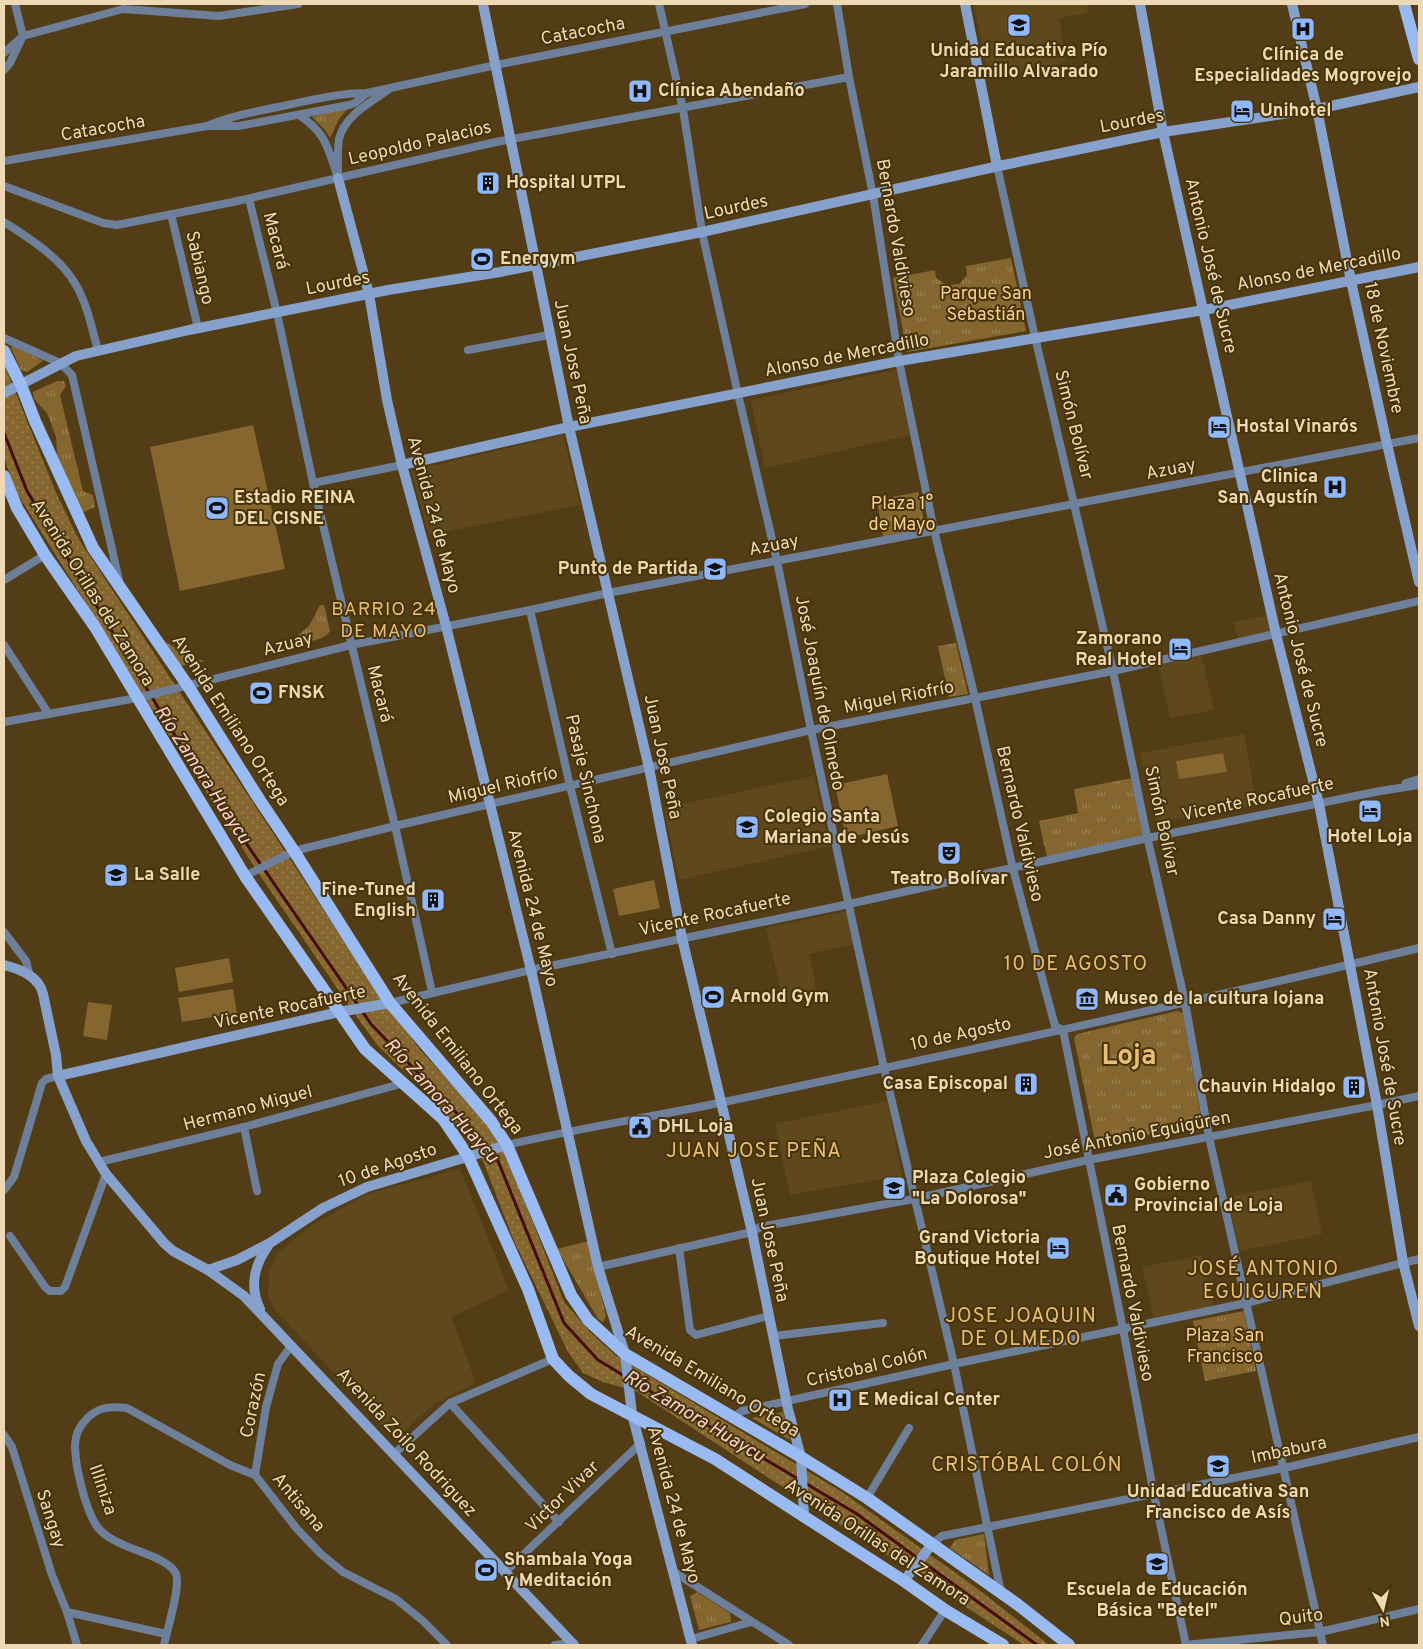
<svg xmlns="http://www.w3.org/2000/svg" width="1423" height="1649" font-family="Overpass,sans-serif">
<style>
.built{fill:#5f481c}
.grass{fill:url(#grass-dots)}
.park{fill:url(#park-tufts)}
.garden{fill:#85662f}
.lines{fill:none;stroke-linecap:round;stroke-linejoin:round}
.stream{stroke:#460c12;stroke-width:3}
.street{stroke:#6e7f9a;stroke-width:8}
.secondary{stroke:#86a1cc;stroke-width:10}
.primary{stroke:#99bbf2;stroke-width:12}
.labels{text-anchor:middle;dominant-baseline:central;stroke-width:4;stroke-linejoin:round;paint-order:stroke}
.street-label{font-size:18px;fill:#eed9b6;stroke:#47330a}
.poi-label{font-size:18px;font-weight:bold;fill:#eed9b6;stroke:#47330a;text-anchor:start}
.park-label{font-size:18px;fill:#f8d190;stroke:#47330a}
.neighbourhood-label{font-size:19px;letter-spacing:1px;fill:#e8bd75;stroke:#47330a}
.water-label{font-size:19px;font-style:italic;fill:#fad0cf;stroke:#47330a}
.quarter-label{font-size:20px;letter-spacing:1px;fill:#e8bd75;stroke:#47330a}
.town-label{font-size:28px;font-weight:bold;fill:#e8bd75;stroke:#47330a}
</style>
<defs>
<pattern id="grass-dots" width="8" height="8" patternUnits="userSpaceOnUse" patternTransform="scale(1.25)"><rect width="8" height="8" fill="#85662f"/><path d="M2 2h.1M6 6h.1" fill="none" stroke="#9c8254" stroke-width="1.8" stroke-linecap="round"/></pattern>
<pattern id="park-tufts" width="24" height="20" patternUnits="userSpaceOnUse" patternTransform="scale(1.25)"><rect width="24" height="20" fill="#85662f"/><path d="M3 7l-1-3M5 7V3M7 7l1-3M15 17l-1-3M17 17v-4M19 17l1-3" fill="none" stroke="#9c8254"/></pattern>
</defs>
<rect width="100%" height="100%" fill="#523d16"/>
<g class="built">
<path d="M974,4H1087L1088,13L1059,18L1066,62L989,79Z"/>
<path d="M896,370L910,435L765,468L751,400Z"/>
<path d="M563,435L580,505L429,535L411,471Z"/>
<path d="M1269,615L1273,632L1238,639L1234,622Z"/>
<path d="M1202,656L1214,710L1170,718L1158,665Z"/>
<path d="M1244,734L1257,805L1156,822L1140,753Z"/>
<path d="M814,776L830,846L679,880L664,808Z"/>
<path d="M848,911L855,944L809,954L818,996L784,1003L766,928Z"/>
<path d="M887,1101L906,1197L886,1201L881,1179L790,1195L775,1124Z"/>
<path d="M460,1169L509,1290L451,1317L476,1383L434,1404L395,1440L274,1308L268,1295L269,1272L278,1253L309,1227L367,1194Z"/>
<path d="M1311,1181L1322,1234L1240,1251L1227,1197Z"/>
<path d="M1202,1255L1214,1309L1154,1321L1142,1267Z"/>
</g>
<path class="grass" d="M4,364L57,495L78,538L356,959L420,1050L481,1115L507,1156L564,1302L590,1332L616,1356L842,1492L974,1586L1049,1645H1024L636,1391L603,1382L583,1373L568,1352L514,1241L483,1161L458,1126L429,1095L378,1046L359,1020L261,877L150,706L15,490L4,457Z"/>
<g class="park">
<path d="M351,105L339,119L330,138L325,130L312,117Z"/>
<path d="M1011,258L1026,331L907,352L893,278L935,270L936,278L947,285L959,284L967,275L966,266Z"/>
<path d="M14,345L43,361L27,372L21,370L11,348Z"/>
<path d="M57,381H64L66,386L60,395L83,491L93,495L95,507L82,513L57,454L56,437L47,413L34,399L33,392Z"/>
<path d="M918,492L926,530L883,537L877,500Z"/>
<path d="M320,605H324L330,631C323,642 302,642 290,644V642L309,626Z"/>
<path d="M165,642L196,659L205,661L180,666Z"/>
<path d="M956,643L968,694L949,697L938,646Z"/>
<path d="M1133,778L1143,835L1047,857L1039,821L1078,813L1074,789Z"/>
<path d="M1177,1011L1183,1013L1202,1123L1100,1146L1095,1141L1074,1038L1077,1034Z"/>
<path d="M589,1241L606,1316L603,1322L598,1319L557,1249Z"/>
<path d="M1244,1311L1256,1371L1205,1381L1193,1321Z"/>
<path d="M783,1412L790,1440L752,1418Z"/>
<path d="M984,1534L989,1575L950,1548L955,1540Z"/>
<path d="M697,1592L730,1613L731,1622L699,1630L690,1596Z"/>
</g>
<g class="garden">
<path d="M253,425L285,569L180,591L150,447Z"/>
<path d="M1223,753L1227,772L1179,779L1176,761Z"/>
<path d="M887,774L898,826L846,838L835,785Z"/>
<path d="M654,880L660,908L619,916L613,889Z"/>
<path d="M229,958L233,982L179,992L175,968Z"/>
<path d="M233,989L237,1013L182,1022L178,998Z"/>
<path d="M88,1002L112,1005L107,1040L83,1036Z"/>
</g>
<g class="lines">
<g class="stream">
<path d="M4,433L27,491L199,775L371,1024L467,1124L486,1148"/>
<path d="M490,1153L498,1161L564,1323L598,1360L626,1377"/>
<path d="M631,1380L800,1480"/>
<path d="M805,1483L857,1514L1037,1645"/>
</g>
<g class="street">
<path d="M15,4L23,36"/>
<path d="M659,4L683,109L702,232L738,394L777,561L811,730L884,1068L954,1364L1001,1593"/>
<path d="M837,4L849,77L873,195L899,361L934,530L975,698L1013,869L1055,1026L1063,1030L1123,1329L1154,1495L1186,1645"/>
<path d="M4,53L23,36L123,9L219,16L298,4"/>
<path d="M4,70L10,63L21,40"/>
<path d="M299,115C324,132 327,144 336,172"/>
<path d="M207,126C230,116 254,112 278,107C307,101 337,93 367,93L496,65L805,4"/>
<path d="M4,161L207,126H239L349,105L355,103L367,93"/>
<path d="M997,166L1035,337L1113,671L1147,836L1185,1002L1209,1137L1323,1645"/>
<path d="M338,178C338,166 337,152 339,139C344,116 371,102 388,90"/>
<path d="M4,186L103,223L117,225L233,202L496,142L849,77"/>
<path d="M249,199L277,313L313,483L395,826L432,992"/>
<path d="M171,214L198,328"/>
<path d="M4,222C30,239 60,257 76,285C87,304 92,329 98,350"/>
<path d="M4,338L60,363L72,375L119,580"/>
<path d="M468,350L549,335"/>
<path d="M313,483L402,465"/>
<path d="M4,580L45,555"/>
<path d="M530,610L570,786L612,954"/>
<path d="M4,645L48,713"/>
<path d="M4,722L137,698L351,645L530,610L608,593L1419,438"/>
<path d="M1406,783L1419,779"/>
<path d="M245,876L294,851L395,826L811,730L1113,671L1419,601"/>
<path d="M4,932L26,961L30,976"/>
<path d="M390,1003L531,970L849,904L1148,838L1380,791L1419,785"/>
<path d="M244,1127L257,1191"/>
<path d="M507,1145C579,1128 652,1117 724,1102C956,1053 1188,1004 1419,948"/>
<path d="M99,1162L244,1127L404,1083"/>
<path d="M4,1190L14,1177L42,1083L46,1079L58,1076"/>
<path d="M10,1236L45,1287L50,1291H61L65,1287L106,1174"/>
<path d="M679,1248L690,1330L696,1335L768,1316"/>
<path d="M598,1267L752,1232L760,1227L914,1199L1088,1160L1377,1105L1419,1096"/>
<path d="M774,1336L883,1323"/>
<path d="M450,1403L559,1522"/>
<path d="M733,1418L742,1411L954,1364L1246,1303L1419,1259"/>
<path d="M4,1435L12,1447L52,1575L67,1612L77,1645"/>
<path d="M394,1454L450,1403L553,1359"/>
<path d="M255,1475L266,1407L278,1364L291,1346"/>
<path d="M867,1498L909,1428"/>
<path d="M932,1544L942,1536L1284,1468L1419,1437"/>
<path d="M505,1572L641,1443"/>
<path d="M674,1572L789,1645"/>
<path d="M67,1612L166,1634"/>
<path d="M691,1639L751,1622"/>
<path d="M164,1645C167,1630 181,1586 176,1574C167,1553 112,1550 96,1525C86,1509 81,1485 77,1467C75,1452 72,1436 83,1423C96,1407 107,1406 127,1408L230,1465L255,1475L297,1529L321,1554L343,1572L396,1599L423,1621L447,1645"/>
<path d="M555,1645L571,1643"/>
<path d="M922,1645L945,1610"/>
<path d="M1185,1645L1320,1632L1419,1609"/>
</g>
<g class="secondary">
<path d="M483,4L569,427L649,768L682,938L752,1232L788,1409L801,1457L804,1516"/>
<path d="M965,4L997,166"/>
<path d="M1140,4L1163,132L1276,634L1319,804L1377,1105L1403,1262L1419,1326"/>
<path d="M1292,4L1317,109L1351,281L1387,444L1419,582"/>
<path d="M338,178L369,294L387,400L402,465L446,626L490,804L531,970L598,1267L625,1354L632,1414L692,1645"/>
<path d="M4,393L76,356L189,330L388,290L500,272L702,232L999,166L1163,132L1317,109L1419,87"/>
<path d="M402,465L569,427L899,361L1204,310L1419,267"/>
<path d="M4,965C20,969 39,976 43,994L56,1055L58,1076L86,1141L106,1174L164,1243L173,1251L208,1270L244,1296L574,1645"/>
<path d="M58,1076L339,1012L390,1003"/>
<path d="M208,1270L237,1260L270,1243L323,1208L367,1187L507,1145"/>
<path d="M260,1309C249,1286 254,1266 268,1246"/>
<path d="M904,1581L932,1544"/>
</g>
<g class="primary">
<path d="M1404,4L1419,59"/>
<path d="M4,351L21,385L35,421L93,548L188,686L259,799L294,851L390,1003L491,1121L507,1145L571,1295L588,1320L625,1354L801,1457L867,1498L1017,1604L1069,1645"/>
<path d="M4,476L17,508L45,555L95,627L245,876L365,1049L443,1119L468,1156L528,1289L553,1359L569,1376L591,1394L715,1459L904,1581L945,1610L1003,1645"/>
</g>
</g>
<defs>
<g id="school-square" transform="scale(1.25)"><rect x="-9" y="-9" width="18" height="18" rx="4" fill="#8fb8fd" stroke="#47330a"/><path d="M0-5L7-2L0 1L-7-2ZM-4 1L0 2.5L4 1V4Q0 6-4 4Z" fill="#111"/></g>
<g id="hospital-square" transform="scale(1.25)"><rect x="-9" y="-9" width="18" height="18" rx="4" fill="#8fb8fd" stroke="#47330a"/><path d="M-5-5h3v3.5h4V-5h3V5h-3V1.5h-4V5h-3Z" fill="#111"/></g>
<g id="hotel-square" transform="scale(1.25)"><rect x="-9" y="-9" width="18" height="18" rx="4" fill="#8fb8fd" stroke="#47330a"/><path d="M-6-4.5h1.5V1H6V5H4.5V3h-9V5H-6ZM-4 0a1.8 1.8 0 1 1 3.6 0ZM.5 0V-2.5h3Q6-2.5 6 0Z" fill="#111"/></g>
<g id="building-square" transform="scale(1.25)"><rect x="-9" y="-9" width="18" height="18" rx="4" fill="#8fb8fd" stroke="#47330a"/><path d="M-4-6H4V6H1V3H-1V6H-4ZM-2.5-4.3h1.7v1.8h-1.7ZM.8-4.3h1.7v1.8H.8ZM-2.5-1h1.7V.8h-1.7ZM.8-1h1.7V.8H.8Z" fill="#111"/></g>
<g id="stadium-square" transform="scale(1.25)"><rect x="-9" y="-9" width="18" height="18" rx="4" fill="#8fb8fd" stroke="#47330a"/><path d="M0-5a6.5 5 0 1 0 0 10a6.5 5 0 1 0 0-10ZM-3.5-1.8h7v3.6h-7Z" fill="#111"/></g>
<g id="university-square" transform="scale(1.25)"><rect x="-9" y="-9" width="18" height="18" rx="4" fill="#8fb8fd" stroke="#47330a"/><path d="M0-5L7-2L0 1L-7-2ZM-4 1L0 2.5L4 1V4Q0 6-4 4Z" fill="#111"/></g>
<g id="theatre-square" transform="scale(1.25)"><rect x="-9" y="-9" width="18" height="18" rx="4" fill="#8fb8fd" stroke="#47330a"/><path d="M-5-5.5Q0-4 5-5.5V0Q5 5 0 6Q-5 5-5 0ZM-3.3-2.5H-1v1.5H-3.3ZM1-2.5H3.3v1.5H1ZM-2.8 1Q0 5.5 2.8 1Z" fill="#111"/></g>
<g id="museum-square" transform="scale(1.25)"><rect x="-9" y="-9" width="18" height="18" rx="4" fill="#8fb8fd" stroke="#47330a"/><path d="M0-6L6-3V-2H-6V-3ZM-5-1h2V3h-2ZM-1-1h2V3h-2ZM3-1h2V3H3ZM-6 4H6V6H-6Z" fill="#111"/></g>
<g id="civic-square" transform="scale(1.25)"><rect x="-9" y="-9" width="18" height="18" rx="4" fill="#8fb8fd" stroke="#47330a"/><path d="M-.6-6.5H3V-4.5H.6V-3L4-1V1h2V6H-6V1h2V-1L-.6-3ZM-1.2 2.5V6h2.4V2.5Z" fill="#111"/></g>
</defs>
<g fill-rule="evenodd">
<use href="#school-square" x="1019" y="25"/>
<use href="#hospital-square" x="1303" y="29"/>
<use href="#hospital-square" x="640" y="91"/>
<use href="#hotel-square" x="1242" y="111"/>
<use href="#building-square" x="488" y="183"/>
<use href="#stadium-square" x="482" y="259"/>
<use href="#hotel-square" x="1219" y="427"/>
<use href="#hospital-square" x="1335" y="487"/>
<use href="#stadium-square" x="217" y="508"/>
<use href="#school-square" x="715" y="569"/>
<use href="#hotel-square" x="1180" y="649"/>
<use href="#stadium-square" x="261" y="693"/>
<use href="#hotel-square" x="1370" y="811"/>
<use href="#university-square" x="747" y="827"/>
<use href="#theatre-square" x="949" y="853"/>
<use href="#university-square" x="116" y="875"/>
<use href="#building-square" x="433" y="900"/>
<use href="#hotel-square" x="1334" y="919"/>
<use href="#stadium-square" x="713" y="997"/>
<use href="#museum-square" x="1087" y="999"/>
<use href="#building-square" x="1026" y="1084"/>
<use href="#building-square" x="1354" y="1087"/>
<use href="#civic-square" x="640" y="1127"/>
<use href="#university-square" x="894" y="1188"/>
<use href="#civic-square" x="1116" y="1195"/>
<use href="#hotel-square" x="1058" y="1248"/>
<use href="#hospital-square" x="840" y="1400"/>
<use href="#university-square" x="1218" y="1466"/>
<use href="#school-square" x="1157" y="1564"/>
<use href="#stadium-square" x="486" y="1570"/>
</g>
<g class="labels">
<g class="street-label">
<text transform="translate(583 32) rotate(-11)">Catacocha</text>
<text transform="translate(1132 122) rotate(-11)">Lourdes</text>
<text transform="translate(103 129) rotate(-10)">Catacocha</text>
<text transform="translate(420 144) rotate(-13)">Leopoldo Palacios</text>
<text transform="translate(736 208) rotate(-12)">Lourdes</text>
<text transform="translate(895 238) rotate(80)">Bernardo Valdivieso</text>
<text transform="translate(275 241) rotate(76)">Macará</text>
<text transform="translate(1210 266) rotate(77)">Antonio José de Sucre</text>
<text transform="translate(199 268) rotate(77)">Sabiango</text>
<text transform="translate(1319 270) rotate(-11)">Alonso de Mercadillo</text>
<text transform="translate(338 284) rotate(-11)">Lourdes</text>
<text transform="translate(1383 348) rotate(78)">18 de Noviembre</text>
<text transform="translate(847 356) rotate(-11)">Alonso de Mercadillo</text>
<text transform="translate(572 362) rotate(78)">Juan Jose Peña</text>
<text transform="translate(1073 425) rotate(76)">Simón Bolívar</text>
<text transform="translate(1171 470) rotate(-11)">Azuay</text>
<text transform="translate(433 515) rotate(75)">Avenida 24 de Mayo</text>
<text transform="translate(774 546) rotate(-11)">Azuay</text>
<text transform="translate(92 593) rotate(58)">Avenida Orillas del Zamora</text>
<text transform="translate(288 645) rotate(-14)">Azuay</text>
<text transform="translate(1300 660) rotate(76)">Antonio José de Sucre</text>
<text transform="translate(819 693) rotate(79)">José Joaquín de Olmedo</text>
<text transform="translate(379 694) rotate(76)">Macará</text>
<text transform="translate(899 698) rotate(-11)">Miguel Riofrío</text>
<text transform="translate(230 721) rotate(57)">Avenida Emiliano Ortega</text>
<text transform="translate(662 757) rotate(78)">Juan Jose Peña</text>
<text transform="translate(585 779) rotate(77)">Pasaje Sinchona</text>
<text transform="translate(503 786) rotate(-13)">Miguel Riofrío</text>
<text transform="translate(1258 800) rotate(-12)">Vicente Rocafuerte</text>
<text transform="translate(1161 821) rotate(78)">Simón Bolívar</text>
<text transform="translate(1019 824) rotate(77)">Bernardo Valdivieso</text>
<text transform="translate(532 908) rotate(76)">Avenida 24 de Mayo</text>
<text transform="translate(715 915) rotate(-12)">Vicente Rocafuerte</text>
<text transform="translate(290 1008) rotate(-12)">Vicente Rocafuerte</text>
<text transform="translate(961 1035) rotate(-12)">10 de Agosto</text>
<text transform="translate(457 1054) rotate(52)">Avenida Emiliano Ortega</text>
<text transform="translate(1384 1057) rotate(80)">Antonio José de Sucre</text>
<text transform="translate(248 1109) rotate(-15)">Hermano Miguel</text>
<text transform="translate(1137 1136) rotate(-11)">José Antonio Eguigüren</text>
<text transform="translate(388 1166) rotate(-19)">10 de Agosto</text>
<text transform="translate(769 1240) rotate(78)">Juan Jose Peña</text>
<text transform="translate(1132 1303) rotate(79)">Bernardo Valdivieso</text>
<text transform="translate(867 1368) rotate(-13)">Cristobal Colón</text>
<text transform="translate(712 1382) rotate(31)">Avenida Emiliano Ortega</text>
<text transform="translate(254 1405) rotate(-78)">Corazón</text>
<text transform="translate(406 1443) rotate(47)">Avenida Zoilo Rodriguez</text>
<text transform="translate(1289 1451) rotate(-12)">Imbabura</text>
<text transform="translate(102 1490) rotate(71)">Illiniza</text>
<text transform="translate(563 1497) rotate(-44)">Victor Vivar</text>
<text transform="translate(298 1503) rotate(50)">Antisana</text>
<text transform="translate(673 1505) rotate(75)">Avenida 24 de Mayo</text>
<text transform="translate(50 1519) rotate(72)">Sangay</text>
<text transform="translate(877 1543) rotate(33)">Avenida Orillas del Zamora</text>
<text transform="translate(1301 1618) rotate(-7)">Quito</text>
</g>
<g class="poi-label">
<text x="1019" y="51" text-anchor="middle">Unidad Educativa Pío<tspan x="1019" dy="21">Jaramillo Alvarado</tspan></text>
<text x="1303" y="55" text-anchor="middle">Clínica de<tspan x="1303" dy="21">Especialidades Mogrovejo</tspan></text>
<text x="658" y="91">Clínica Abendaño</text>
<text x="1260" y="111">Unihotel</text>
<text x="506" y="183">Hospital UTPL</text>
<text x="500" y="259">Energym</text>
<text x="1236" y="427">Hostal Vinarós</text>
<text x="1318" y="477" text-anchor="end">Clinica<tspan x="1318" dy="21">San Agustín</tspan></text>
<text x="234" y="498">Estadio REINA<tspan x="234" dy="21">DEL CISNE</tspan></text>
<text x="698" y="569" text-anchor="end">Punto de Partida</text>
<text x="1162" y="639" text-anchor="end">Zamorano<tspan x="1162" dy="21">Real Hotel</tspan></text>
<text x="278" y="693">FNSK</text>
<text x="764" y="817">Colegio Santa<tspan x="764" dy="21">Mariana de Jesús</tspan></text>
<text x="1370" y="837" text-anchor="middle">Hotel Loja</text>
<text x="134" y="875">La Salle</text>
<text x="949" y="879" text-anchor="middle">Teatro Bolívar</text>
<text x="416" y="890" text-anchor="end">Fine-Tuned<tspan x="416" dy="21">English</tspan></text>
<text x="1316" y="919" text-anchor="end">Casa Danny</text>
<text x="730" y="997">Arnold Gym</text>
<text x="1104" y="999">Museo de la cultura lojana</text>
<text x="1008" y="1084" text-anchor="end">Casa Episcopal</text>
<text x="1336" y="1087" text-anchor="end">Chauvin Hidalgo</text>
<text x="658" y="1127">DHL Loja</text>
<text x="912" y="1178">Plaza Colegio<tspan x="912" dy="21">"La Dolorosa"</tspan></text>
<text x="1134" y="1185">Gobierno<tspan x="1134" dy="21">Provincial de Loja</tspan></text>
<text x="1040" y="1238" text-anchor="end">Grand Victoria<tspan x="1040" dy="21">Boutique Hotel</tspan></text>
<text x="858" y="1400">E Medical Center</text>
<text x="1218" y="1492" text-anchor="middle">Unidad Educativa San<tspan x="1218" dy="21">Francisco de Asís</tspan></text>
<text x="504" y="1560">Shambala Yoga<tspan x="504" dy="21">y Meditación</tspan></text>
<text x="1157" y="1590" text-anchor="middle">Escuela de Educación<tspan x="1157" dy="21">Básica "Betel"</tspan></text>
</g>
<g class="park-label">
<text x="986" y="294">Parque San<tspan x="986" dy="21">Sebastián</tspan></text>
<text x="902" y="504">Plaza 1°<tspan x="902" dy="21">de Mayo</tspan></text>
<text x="1225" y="1336">Plaza San<tspan x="1225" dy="21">Francisco</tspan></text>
</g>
<g class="neighbourhood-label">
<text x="384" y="610">BARRIO 24<tspan x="384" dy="22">DE MAYO</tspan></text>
</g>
<g class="water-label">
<text transform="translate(202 775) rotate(57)">Río Zamora Huaycu</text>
<text transform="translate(441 1101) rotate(48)">Río Zamora Huaycu</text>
<text transform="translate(694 1417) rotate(31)">Río Zamora Huaycu</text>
</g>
<g class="quarter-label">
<text x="1076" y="965">10 DE AGOSTO</text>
<text x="754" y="1152">JUAN JOSE PEÑA</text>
<text x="1263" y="1270">JOSÉ ANTONIO<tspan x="1263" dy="23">EGUIGUREN</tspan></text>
<text x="1021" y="1317">JOSE JOAQUIN<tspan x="1021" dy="23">DE OLMEDO</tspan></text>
<text x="1027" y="1466">CRISTÓBAL COLÓN</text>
</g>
<g class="town-label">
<text x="1129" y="1057">Loja</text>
</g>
</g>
<rect width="1423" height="1649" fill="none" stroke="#eed9b6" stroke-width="10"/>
<g transform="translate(1383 1609) rotate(172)" stroke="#47330a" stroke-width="4" paint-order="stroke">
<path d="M0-4L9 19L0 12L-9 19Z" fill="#eed9b6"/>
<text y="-8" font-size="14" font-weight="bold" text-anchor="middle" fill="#eed9b6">N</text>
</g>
</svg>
